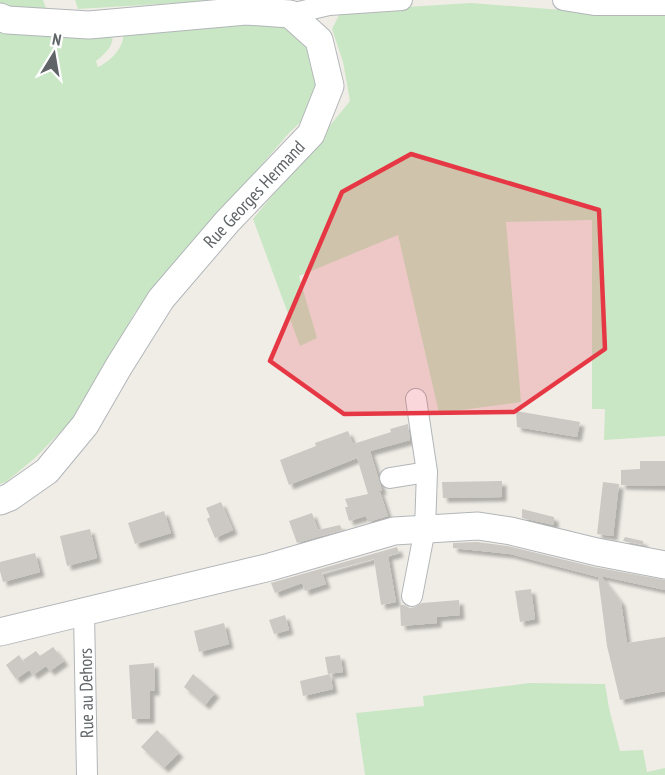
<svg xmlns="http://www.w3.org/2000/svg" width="665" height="775" font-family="'PT Sans Narrow',sans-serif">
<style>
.green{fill:#cae7c5}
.building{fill:#ccc8c4;filter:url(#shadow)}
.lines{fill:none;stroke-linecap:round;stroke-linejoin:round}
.street-casing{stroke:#b2b6b9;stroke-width:22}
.secondary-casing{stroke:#b2b6b9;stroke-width:29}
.street{stroke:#fff;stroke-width:20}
.secondary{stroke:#fff;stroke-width:27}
.marked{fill:#e63844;fill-opacity:0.2;stroke:#e63844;stroke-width:4.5;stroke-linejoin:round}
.labels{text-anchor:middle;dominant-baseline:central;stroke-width:4.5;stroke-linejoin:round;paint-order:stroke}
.street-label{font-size:18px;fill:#5f6467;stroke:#fff}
</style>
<defs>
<filter id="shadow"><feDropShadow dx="4.5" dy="4.5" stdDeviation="1.5" flood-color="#0004"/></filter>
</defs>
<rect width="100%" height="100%" fill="#f0ede7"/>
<g class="green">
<path d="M0,0H43L48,14L0,7Z"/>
<path d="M75,0H226L78,9Z"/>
<path d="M471,3L626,15L665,16V436L604,440L605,409H592V220L506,222L521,402L439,413L398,235L299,276L317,338L300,346L253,219L350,101L343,62L332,29L341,11Z"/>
<path d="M269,19L288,24L313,53L317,71V99L309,114L289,133L135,312L84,408L35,458L6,482L0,484V25L112,32C115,45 106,53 96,61L98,67C112,60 123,49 124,32Z"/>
<path d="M530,683L605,684L609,708L620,751L643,750L647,772L665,768V775H365L356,713L424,706L423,696Z"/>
</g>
<g class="building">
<path d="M516,411L580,422L577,437L517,427Z"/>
<path d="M408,424L410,440L370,451L382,490L377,492H380L388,516L368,522L366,516L349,521L345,507H348L345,499L368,494L357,458L289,485L280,460L316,446L315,443L348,431L353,444L391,432L390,429Z"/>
<path d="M640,461H665V486L621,485V470L640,469Z"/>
<path d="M502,481V497L443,498L442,482Z"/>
<path d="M603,482L619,484L613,536L597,534Z"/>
<path d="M221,502L233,530L215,538L207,519L210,517L206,508Z"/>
<path d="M522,509L554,517V525L522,518Z"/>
<path d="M164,511L171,533L135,544L128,523Z"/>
<path d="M312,513L318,530L340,525L342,530L297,543L289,521Z"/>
<path d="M90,529L97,558L67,566L60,536Z"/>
<path d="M625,537L643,541V545L623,541Z"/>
<path d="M477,542L508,546L594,567L665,580V590L601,576L621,602L627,643L665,637V691L620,700L607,646L598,577L510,554L453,548V543Z"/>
<path d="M397,547L399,553L388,556L396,602L381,605L374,559L322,573L326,584L305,591L302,583L275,593L271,583Z"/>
<path d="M35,553L40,572L3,582L0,571V562Z"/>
<path d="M531,589L535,619L520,622L515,591Z"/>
<path d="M459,600L460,615L437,617V623L401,626L400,605H404L410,608L415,607L422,603Z"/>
<path d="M285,615L289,630L274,634L269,620Z"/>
<path d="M224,623L229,644L199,652L194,631Z"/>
<path d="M53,647L64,661L50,671L46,666L33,675L23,660L36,651L40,656Z"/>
<path d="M19,655L29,670L16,679L6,665Z"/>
<path d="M340,655L343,672L328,674L325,657Z"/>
<path d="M154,663L155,691H150V719H132L129,665Z"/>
<path d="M193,674L215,693L205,705L184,687Z"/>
<path d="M330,674L333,689L303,696L300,681Z"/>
<path d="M157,730L179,753L164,768L141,747Z"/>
</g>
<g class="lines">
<g class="street-casing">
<g id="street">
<path d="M563,0L594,5H665"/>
<path d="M290,14L329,5L402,0"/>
<path d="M390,478L427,472"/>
<path d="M412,596L425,529L427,472L416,399"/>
<path d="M84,612L87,775"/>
</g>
</g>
<g class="secondary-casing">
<g id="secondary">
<path d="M0,17L7,20L89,25L246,11L290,14L319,40L330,86L311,134L227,222L161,299L119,366L85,425L47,471L10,497L0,501"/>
<path d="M0,632L270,567L394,531L478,526L511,531L597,552L665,565"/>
</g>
</g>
<use href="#street" class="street"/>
<use href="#secondary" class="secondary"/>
</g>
<path class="marked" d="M411,154L599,210L605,349L514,412L344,414L270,361L342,192Z"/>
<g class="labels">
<g class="street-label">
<text transform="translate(254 194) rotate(-47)">Rue Georges Hermand</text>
<text transform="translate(86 693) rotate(-91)">Rue au Dehors</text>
</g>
</g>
<g transform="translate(54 54) rotate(11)" stroke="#ffffff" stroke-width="4.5" paint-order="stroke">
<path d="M0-4.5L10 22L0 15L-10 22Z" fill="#5f6467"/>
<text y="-9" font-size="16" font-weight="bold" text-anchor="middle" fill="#5f6467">N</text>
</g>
</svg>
